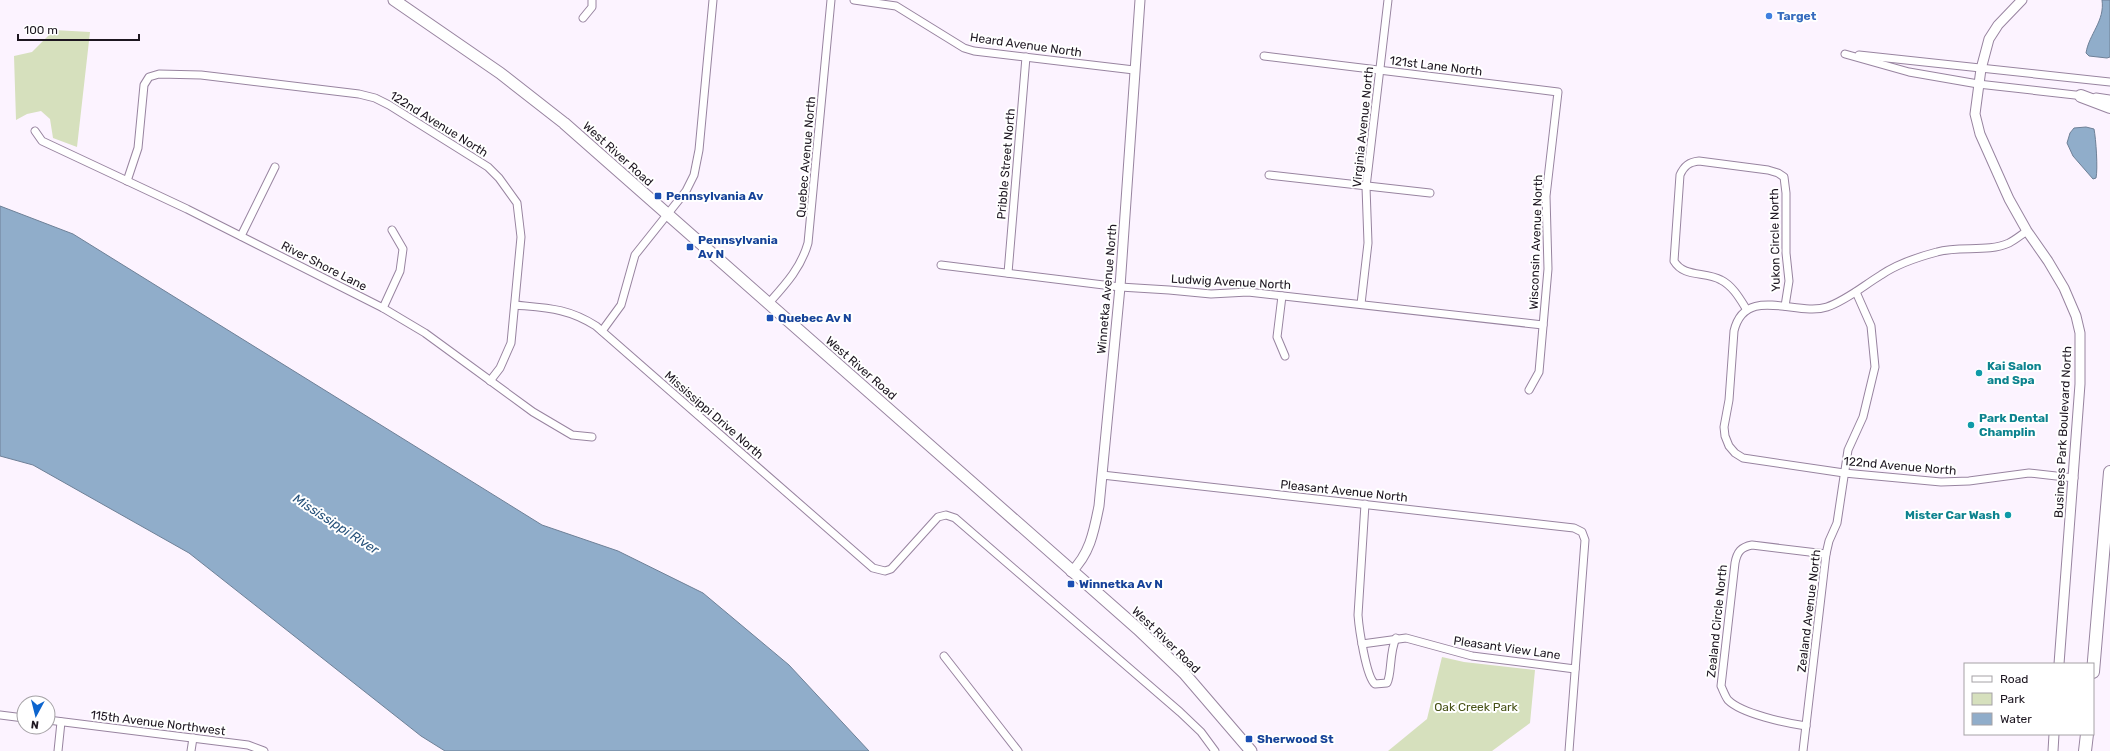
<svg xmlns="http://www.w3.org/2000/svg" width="2110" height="751" font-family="Rubik,sans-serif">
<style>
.green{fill:#d6e0bd}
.water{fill:#90adca;stroke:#6e8097}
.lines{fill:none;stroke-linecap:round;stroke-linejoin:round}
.minor-casing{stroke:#9884a0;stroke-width:9}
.tertiary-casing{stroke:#9884a0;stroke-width:11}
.secondary-casing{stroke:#9884a0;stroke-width:13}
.trunk-casing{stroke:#9884a0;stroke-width:14}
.minor{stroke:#fff;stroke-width:7}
.tertiary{stroke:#fff;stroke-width:9}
.secondary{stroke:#fff;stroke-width:11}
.trunk{stroke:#fff;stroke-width:12}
.shop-dot{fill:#3f7fe0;stroke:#fff;stroke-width:1.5}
.transit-dot{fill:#1a4fb4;stroke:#fff;stroke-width:1.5}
.culture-dot{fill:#0f9aa8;stroke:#fff;stroke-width:1.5}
.labels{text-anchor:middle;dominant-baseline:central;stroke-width:4;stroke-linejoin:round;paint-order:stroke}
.shop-label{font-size:12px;font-weight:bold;fill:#366cbe;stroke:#fff;text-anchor:start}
.street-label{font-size:12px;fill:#1d1620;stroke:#fff}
.transit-label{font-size:12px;font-weight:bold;fill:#164399;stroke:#fff;text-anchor:start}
.culture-label{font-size:12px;font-weight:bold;fill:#0d838f;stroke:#fff;text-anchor:start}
.park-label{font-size:12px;fill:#475217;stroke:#fff}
.water-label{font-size:13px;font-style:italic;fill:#26517a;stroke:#fff}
</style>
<rect width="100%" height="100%" fill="#fcf3ff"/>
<g class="green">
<path d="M54,30L90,32L77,147L53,138L50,119L41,111L27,114L16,120L14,56L32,52Z"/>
<path d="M1442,657L1464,662L1535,670L1530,723L1492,751H1388L1427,719Z"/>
</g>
<g class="water">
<path d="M2102,0H2110V57L2107,58L2089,56L2086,53C2089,34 2105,21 2102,0Z"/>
<path d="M2086,127L2094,129C2096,139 2098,169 2096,178L2093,179L2073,156L2067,143L2070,133L2074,128Z"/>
<path d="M0,206L73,234L542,525L618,551L703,593L789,665L869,751H445L421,736L189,553L33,465L0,456Z"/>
</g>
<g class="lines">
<g class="minor-casing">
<g id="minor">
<path d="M854,0L896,6L964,48L974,51L1134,70"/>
<path d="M583,18L592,7V0"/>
<path d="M1845,54L1909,72L1978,84L2084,96"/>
<path d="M1859,55L2110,82"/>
<path d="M1264,56L1558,92L1546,196L1548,269L1539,372L1529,390"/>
<path d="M2096,97L2110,99"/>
<path d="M35,131L42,141L187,209L383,308L425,333L533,412L572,435L592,437"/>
<path d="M1269,175L1430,193"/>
<path d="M127,181L138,148L144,85L149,77L159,74L201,75L359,94L375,98L389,105L488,167L499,178L517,203L521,237L511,343L500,368L490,381"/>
<path d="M2027,231C2021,235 2015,240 2009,243C1987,253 1960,245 1937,252C1918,257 1897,264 1881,275C1863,286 1847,300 1827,307C1797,317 1745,284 1734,331L1729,400L1724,427L1725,436L1729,446L1735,453L1743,458L1844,473L1941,482L1969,481L2029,473L2074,478"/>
<path d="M241,236L275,167"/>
<path d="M941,265L1120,287L1169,290L1211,294L1248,292L1543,325"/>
<path d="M1008,273L1026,57"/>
<path d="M1282,296L1277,337L1285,356"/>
<path d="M768,304C785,285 801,268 808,243L831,0"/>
<path d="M1361,304L1368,243L1366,187L1388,0"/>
<path d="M515,305C547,308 568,308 596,326L873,568L885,571L891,569L938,517L946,515L955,518L1180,712L1201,732L1215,751"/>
<path d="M383,308L400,271L403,249L392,230"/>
<path d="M1747,310C1740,299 1733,286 1721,280C1705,271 1684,278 1674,261L1680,175C1684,166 1689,162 1699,161L1768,170L1778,173L1784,177L1786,193V253L1789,281L1785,306"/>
<path d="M602,331L621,305L635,255L686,191L694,175L699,150L713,0"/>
<path d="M1102,475L1574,528L1582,532L1585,540L1569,751"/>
<path d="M1365,504L1358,615C1359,628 1366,677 1375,684L1387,683C1392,674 1389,653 1396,638"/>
<path d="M1362,644L1406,638L1472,656L1575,669"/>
<path d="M944,656L1018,751"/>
<path d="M0,715L24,718"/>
<path d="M48,720L248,745L264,751"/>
<path d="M1806,726C1786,723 1742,714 1728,700C1725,696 1723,690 1721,686L1735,563C1737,552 1741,547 1752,545L1826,554"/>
<path d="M58,751L61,722"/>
<path d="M191,751L193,738"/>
<path d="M1803,751L1826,554L1829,541L1837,523L1848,450L1863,417L1875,367L1871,326L1856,292"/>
</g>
</g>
<g class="tertiary-casing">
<g id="tertiary">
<path d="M2022,0L1998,25L1989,39L1981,69L1975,114L1980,134L2009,199L2027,231L2048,261L2064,288L2076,316L2080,333V384L2059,664"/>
<path d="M1071,572C1090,554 1094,531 1099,506L1120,287L1140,0"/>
<path d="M2053,751L2054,734"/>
</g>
</g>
<g class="secondary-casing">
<path id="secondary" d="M394,0L500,73L564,123L1138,629L1184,673L1251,751"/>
</g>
<g class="trunk-casing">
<g id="trunk">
<path d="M2081,96L2110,107"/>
<path d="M2093,672L2110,472"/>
<path d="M2085,751L2087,734"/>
</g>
</g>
<use href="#minor" class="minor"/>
<use href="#tertiary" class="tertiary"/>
<use href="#secondary" class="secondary"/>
<use href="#trunk" class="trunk"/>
</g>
<circle class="shop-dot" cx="1769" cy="16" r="4"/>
<g class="transit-dot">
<rect x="654" y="192" width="8" height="8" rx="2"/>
<rect x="686" y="243" width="8" height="8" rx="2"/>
<rect x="766" y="314" width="8" height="8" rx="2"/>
<rect x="1067" y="580" width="8" height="8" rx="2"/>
<rect x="1245" y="735" width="8" height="8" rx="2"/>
</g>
<g class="culture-dot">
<circle cx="1979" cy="373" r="4"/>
<circle cx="1971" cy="425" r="4"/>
<circle cx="2008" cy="515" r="4"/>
</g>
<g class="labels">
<g class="shop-label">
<text x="1777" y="16">Target</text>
</g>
<g class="street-label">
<text transform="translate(1026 45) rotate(8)">Heard Avenue North</text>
<text transform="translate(1436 66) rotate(7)">121st Lane North</text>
<text transform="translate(439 124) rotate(32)">122nd Avenue North</text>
<text transform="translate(1363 127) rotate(-84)">Virginia Avenue North</text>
<text transform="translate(618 154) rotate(42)">West River Road</text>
<text transform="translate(806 157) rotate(-85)">Quebec Avenue North</text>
<text transform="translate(1006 164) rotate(-85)">Pribble Street North</text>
<text transform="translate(1775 240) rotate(-91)">Yukon Circle North</text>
<text transform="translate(1536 242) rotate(-88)">Wisconsin Avenue North</text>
<text transform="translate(324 266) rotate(27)">River Shore Lane</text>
<text transform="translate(1231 282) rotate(3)">Ludwig Avenue North</text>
<text transform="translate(1107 289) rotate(-85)">Winnetka Avenue North</text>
<text transform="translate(861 368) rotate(41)">West River Road</text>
<text transform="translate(714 415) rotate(41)">Mississippi Drive North</text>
<text transform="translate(2063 432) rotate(-87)">Business Park Boulevard North</text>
<text transform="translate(1900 466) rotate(5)">122nd Avenue North</text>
<text transform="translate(1344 491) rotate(6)">Pleasant Avenue North</text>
<text transform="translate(1809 611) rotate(-83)">Zealand Avenue North</text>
<text transform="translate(1717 621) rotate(-84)">Zealand Circle North</text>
<text transform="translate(1166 640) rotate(44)">West River Road</text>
<text transform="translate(1507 648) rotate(8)">Pleasant View Lane</text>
<text transform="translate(158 723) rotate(7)">115th Avenue Northwest</text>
</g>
<g class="transit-label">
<text x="666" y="196">Pennsylvania Av</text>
<text x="698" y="240">Pennsylvania<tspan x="698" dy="14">Av N</tspan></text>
<text x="778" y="318">Quebec Av N</text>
<text x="1079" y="584">Winnetka Av N</text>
<text x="1257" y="739">Sherwood St</text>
</g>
<g class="culture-label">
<text x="1987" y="366">Kai Salon<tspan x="1987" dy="14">and Spa</tspan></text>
<text x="1979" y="418">Park Dental<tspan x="1979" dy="14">Champlin</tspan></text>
<text x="2000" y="515" text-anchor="end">Mister Car Wash</text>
</g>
<g class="park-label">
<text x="1476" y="707">Oak Creek Park</text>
</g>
<g class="water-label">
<text transform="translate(336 524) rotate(33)">Mississippi River</text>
</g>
</g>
<rect x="1964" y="663" width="130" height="72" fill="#ffffff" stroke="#a5a2a6"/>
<rect x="1972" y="676" width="20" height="6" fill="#ffffff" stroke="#a5a2a6"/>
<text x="2000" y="683" font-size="12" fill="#1d1620">Road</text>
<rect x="1972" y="693" width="20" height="12" fill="#d6e0bd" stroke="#a5a2a6"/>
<text x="2000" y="703" font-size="12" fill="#1d1620">Park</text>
<rect x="1972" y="713" width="20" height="12" fill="#90adca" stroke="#a5a2a6"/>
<text x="2000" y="723" font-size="12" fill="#1d1620">Water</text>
<g transform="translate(36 715) rotate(187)"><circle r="19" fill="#ffffff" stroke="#a5a2a6"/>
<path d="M0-3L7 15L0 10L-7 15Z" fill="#0d65ce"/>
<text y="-6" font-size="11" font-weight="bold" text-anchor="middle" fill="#1d1620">N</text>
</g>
<path d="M18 34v6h121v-6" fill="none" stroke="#1d1620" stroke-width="2"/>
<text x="24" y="34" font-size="12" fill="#1d1620" stroke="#ffffff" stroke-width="3" paint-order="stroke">100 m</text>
</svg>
